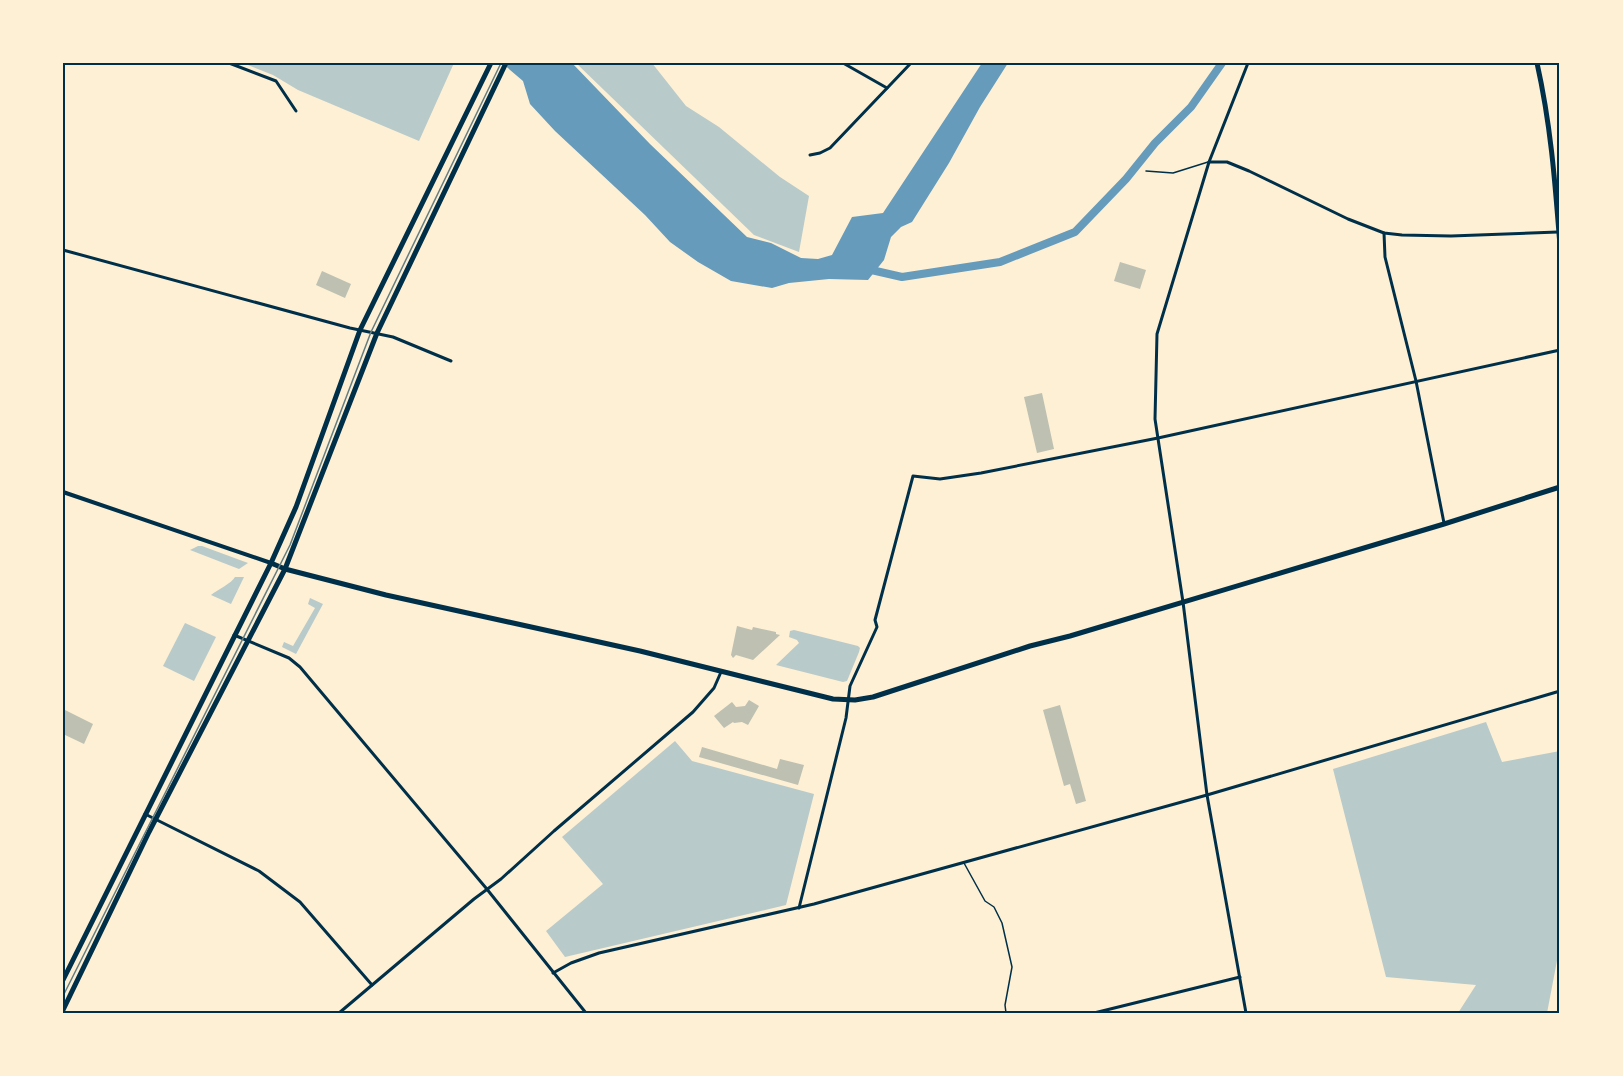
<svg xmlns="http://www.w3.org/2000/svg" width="1623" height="1076" font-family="'Fira Sans Condensed',sans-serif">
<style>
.green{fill:#b9caca}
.water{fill:#669bbc}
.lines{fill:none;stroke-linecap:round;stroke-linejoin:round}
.canal{stroke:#669bbc;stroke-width:8}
.building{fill:#bec0b2}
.service{stroke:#003049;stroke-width:1.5}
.minor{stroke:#003049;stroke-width:3}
.tertiary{stroke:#003049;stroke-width:4}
.primary{stroke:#003049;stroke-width:5}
.tram{stroke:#657d81;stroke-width:1.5}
.neatline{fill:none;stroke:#003049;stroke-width:2}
</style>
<rect width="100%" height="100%" fill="#fdf0d5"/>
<g class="green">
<path d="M243,63H454L419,141L298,90L273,75Z"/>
<path d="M576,63H652L686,106L719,127L780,177L809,196L799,252L754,235Z"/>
<path d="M198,546H202L248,563L239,569L190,550Z"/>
<path d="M235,577H244L231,604L211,595C217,590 232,583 235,577Z"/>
<path d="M310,598L323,604L296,654L282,647L284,642L293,646L315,608L308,604Z"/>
<path d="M185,623L216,637L194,681L163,666Z"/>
<path d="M794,630L858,646L860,648L859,652L847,681L843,682L776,665L799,643L797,640L789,637L790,631Z"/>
<path d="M1486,722L1502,762L1560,751V945L1547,1013H1458L1476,985L1386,977L1333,769Z"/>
<path d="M675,741L692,761L814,794L786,905L565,957L546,931L603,884L562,837Z"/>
</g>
<path class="water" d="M502,63H572L650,144L747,237L771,243L801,258L818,259L832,255L852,217L883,213L982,63H1008L980,107L949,163L912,222L901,227L891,237L884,260L868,280L829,279L789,283L772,288L731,281L698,262L670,242L645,215L555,131L530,104L523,81Z"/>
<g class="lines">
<path class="canal" d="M867,269L902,277L1000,262L1075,232L1126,179L1155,143L1191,107L1222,63"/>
</g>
<g class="building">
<path d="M1120,262L1146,270L1140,289L1114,281Z"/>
<path d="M322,271L351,284L345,298L316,285Z"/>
<path d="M1042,393L1054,449L1037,453L1024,397Z"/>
<path d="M737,626L752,630L753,627L776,632V634L780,635L753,660L736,655L733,658L731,655Z"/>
<path d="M749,700L759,706L748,725L742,722L734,723L733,722L724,728L714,716L732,702L736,707L745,706Z"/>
<path d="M1060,705L1086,801L1076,804L1070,784L1064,786L1043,710Z"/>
<path d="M63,709L93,724L84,744L63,734Z"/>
<path d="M702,747L777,769L780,759L804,765L798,785L699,757Z"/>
</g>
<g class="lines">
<g class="service">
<path d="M1146,171L1173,173L1208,162"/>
<path d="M964,863L985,901L994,907L1002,923L1012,967L1005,1005L1006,1013"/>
</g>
<g class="minor">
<path d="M229,63L276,81L296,111"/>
<path d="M843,63L887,88"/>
<path d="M810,155L820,153L830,148L911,63"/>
<path d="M1209,162H1227L1249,171L1348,219L1384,233L1402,235L1451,236L1558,232"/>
<path d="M1384,233L1385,257L1416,381L1444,523"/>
<path d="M63,250L350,328L393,337L451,361"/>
<path d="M234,635L289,658L300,667L486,888L586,1013"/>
<path d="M145,814L259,871L300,902L372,985"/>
<path d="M799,908L846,718L850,686L877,627L875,620L913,476L940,479L981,473L1158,438L1560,350"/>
<path d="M553,973L571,963L599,953L814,904L1207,795L1560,691"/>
<path d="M339,1013L474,899L501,879L554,831L693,712L714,688L721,672"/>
<path d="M1094,1013L1240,977"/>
<path d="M1246,1013L1207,795L1183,602L1155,419L1157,334L1209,162L1248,63"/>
</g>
<path class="tertiary" d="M63,492L271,563"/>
<g class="primary">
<path d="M1537,63C1551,126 1555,182 1560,246"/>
<path d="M271,563L285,569L386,595L640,651L833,699L855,700L873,697L1030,646L1070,636L1444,524L1560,487"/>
<path d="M63,980L271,563L296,507L360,330L491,63"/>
<path d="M63,1010L149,832L285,569L377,333L506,63"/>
</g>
<path class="tram" d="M63,996L290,545L371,332L501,63"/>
</g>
<rect width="1623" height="1076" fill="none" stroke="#fdf0d5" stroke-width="129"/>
<rect x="64" y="64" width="1494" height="948" class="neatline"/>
</svg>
